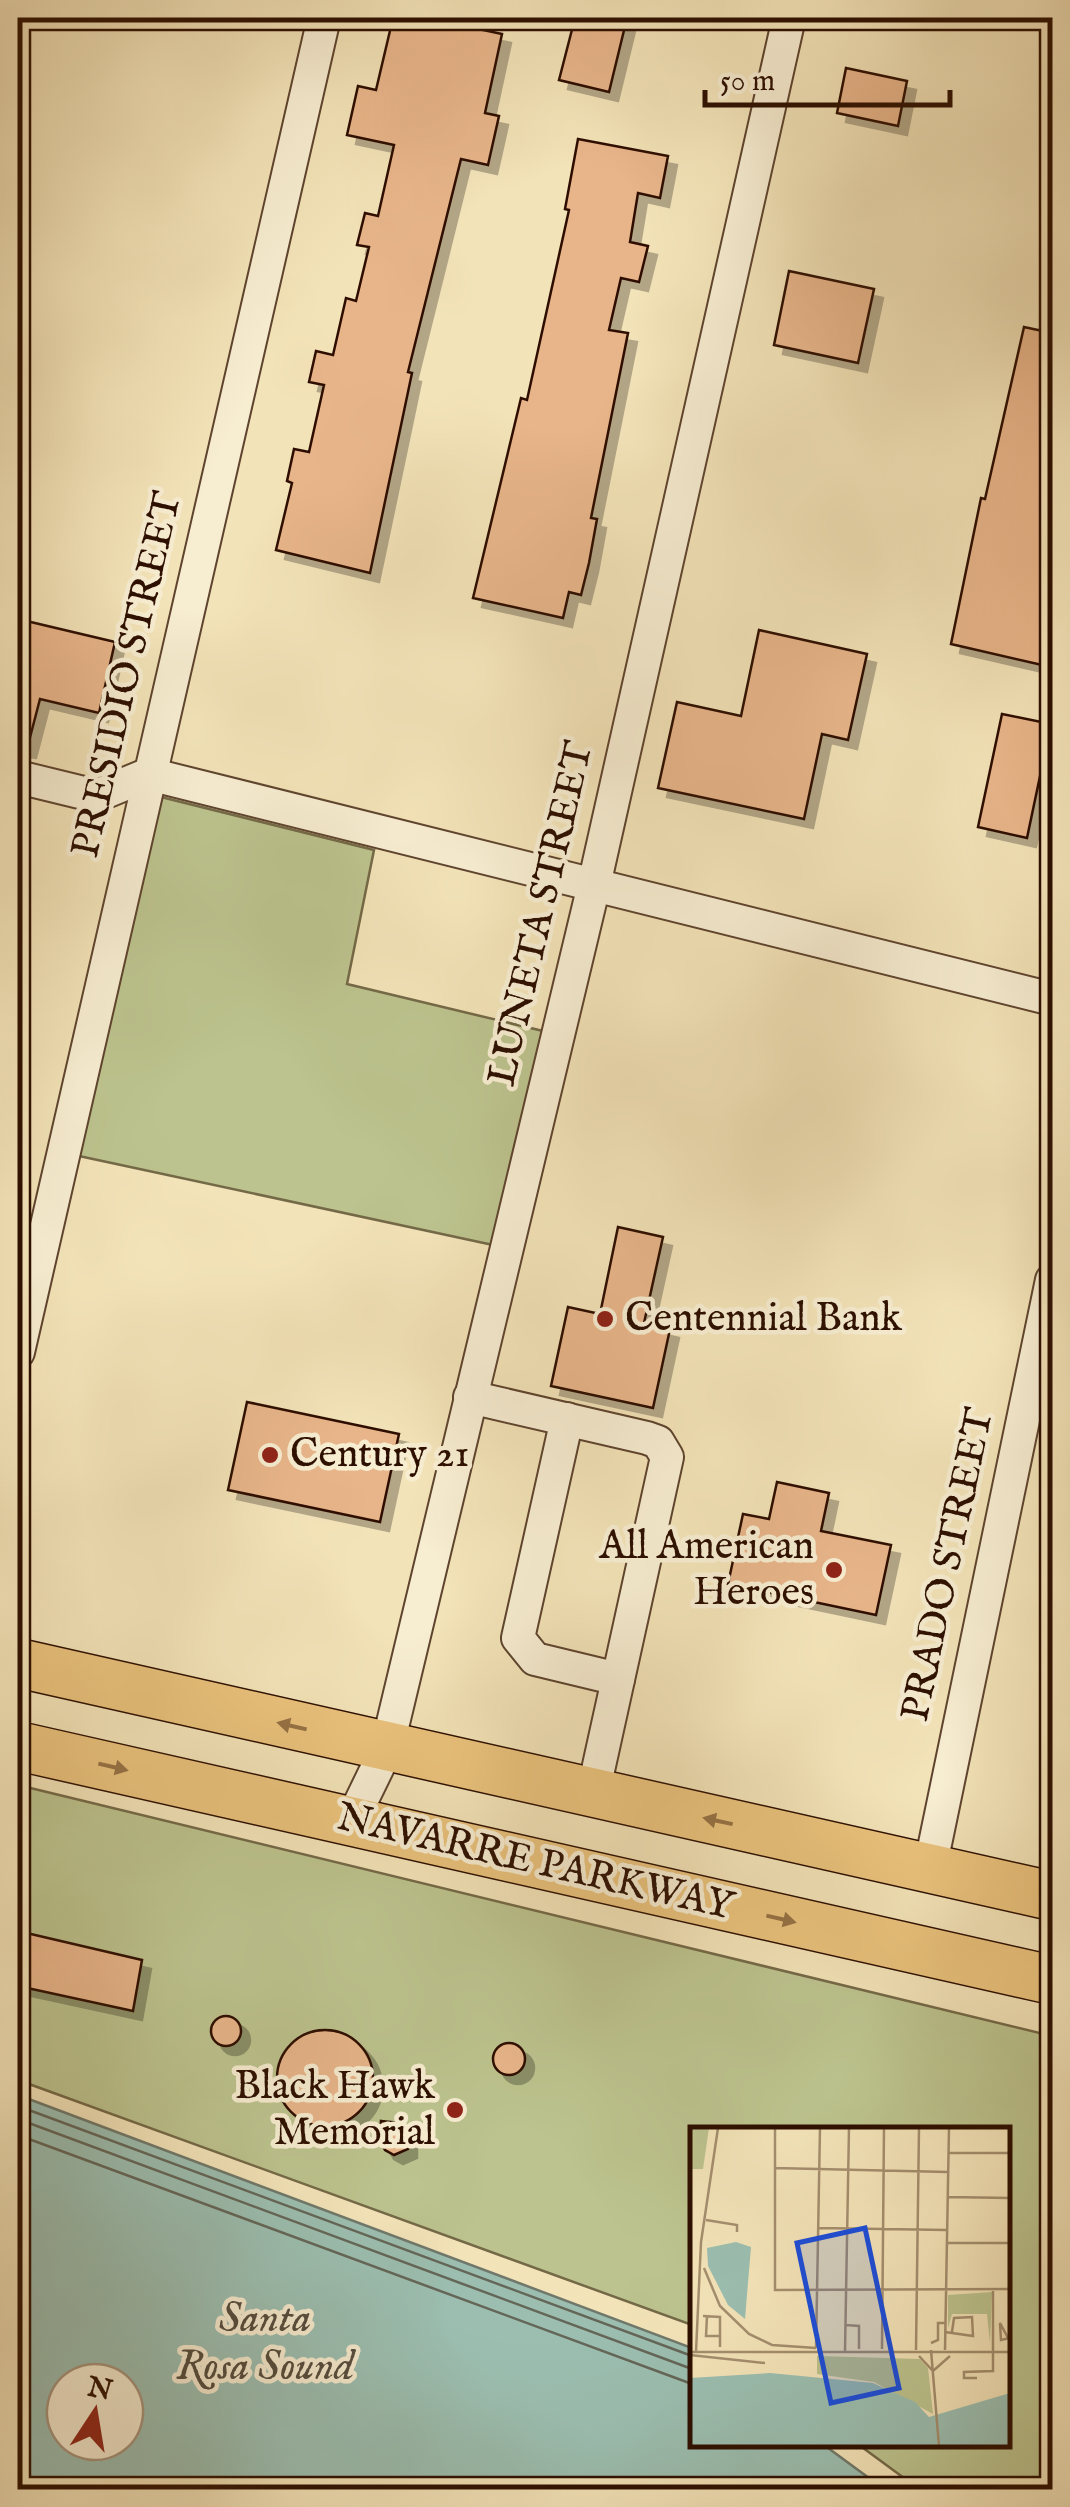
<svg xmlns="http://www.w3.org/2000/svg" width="1070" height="2507" font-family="'IM FELL English',serif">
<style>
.green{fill:#bcc38e;stroke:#746947;stroke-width:2.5}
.water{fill:#9bbeb0;stroke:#6f786a;stroke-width:2.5;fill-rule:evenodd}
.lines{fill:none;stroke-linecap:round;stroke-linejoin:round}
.shore{stroke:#646658;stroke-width:2.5}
.building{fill:#e8b58a;stroke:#2d0f00;stroke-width:2.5;filter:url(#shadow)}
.minor-casing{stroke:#5e442e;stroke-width:36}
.highway-casing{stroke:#2d0f00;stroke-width:51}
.minor{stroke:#f7edd1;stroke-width:32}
.highway{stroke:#eac27c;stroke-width:48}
.oneway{fill:#957144}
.poi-dot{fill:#8f2418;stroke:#f7edd1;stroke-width:4}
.labels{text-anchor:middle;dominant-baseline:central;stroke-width:9;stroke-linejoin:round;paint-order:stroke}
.street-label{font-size:40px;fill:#2d0f00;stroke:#f7edd1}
.poi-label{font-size:40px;fill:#2d0f00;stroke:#f7edd1;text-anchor:start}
.water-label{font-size:42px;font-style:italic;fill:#544c3e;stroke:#f7edd1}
.inset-road{fill:none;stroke:#a48e6e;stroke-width:2.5}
.view{fill:#1d4ed8;fill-opacity:0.15;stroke:#1d4ed8;stroke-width:5}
.inset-edge{fill:none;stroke:#2d0f00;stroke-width:5}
</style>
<defs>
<filter id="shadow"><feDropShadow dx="9" dy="9" stdDeviation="0" flood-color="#0004"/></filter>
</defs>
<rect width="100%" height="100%" fill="#f3e3b8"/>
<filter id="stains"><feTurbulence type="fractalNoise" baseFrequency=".002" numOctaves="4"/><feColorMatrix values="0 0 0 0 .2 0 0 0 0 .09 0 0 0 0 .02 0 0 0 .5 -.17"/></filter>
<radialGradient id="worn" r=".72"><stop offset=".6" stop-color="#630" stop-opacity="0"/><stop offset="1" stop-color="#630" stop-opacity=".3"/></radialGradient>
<g class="green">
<path d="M161,797L374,850L347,984L543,1031L493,1245L79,1156Z"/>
<path d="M18,1785L1052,2036V2489H919L859,2445L1008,2444V2130H692V2325L18,2080Z"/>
</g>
<path class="water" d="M18,2095L692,2348V2444L824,2445L884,2489H18ZM65,2382H125V2442H65Z"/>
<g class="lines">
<g class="shore">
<path d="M18,2106L692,2356"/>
<path d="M18,2119L692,2369"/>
<path d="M18,2135L692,2384"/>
</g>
</g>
<g class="building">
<path d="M393,18H447L446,22L502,34L485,113L499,116L488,165L461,159L408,372L412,373L370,573L276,550L292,483L287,481L294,449L309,452L324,385L309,382L316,351L333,355L346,298L356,301L369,247L357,245L365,213L378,216L394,145L347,135L358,86L376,90Z"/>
<path d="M575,18H627L609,92L559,80Z"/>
<path d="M846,68L907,81L898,126L837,113Z"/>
<path d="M578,139L668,156L660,198L638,193L630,242L648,246L639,282L621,278L609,330L628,333L591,518L597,519L589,563L581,595L569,592L563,618L473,598L521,398L527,400L569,210L565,209Z"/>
<path d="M789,271L874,289L858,363L774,345Z"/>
<path d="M1024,327L1052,333V617L1042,665L951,644L981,498L985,499Z"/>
<path d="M18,619L115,642L99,713L40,699L27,749L18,748Z"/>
<path d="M759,630L867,654L848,740L822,734L804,819L658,788L677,702L741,716Z"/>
<path d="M1002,714L1051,724L1027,838L978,827Z"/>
<path d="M618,1227L663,1237L644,1323L670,1329L653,1408L551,1386L568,1307L600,1314Z"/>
<path d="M247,1402L399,1434L380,1522L228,1490Z"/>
<path d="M777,1482L829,1493L821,1531L891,1545L876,1615L728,1584L743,1514L769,1519Z"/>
<path d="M18,1931L142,1960L133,2011L18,1986Z"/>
<circle cx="226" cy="2031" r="15"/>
<circle cx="325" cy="2078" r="48"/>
<circle cx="509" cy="2059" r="16"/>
<path d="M381,2121L400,2123L408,2129V2149L394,2155L385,2150L380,2141Z"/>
</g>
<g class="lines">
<g class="minor-casing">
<g id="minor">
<path d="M18,777L96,796L149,774L1052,999"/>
<path d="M18,1352L324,18"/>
<path d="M470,1397L647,1438L658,1442L667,1457L593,1793"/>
<path d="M567,1419L518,1638L535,1659L618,1679"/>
<path d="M351,1822L387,1748L594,885L789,18"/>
<path d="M930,1868L1052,1280"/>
</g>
</g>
<g class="highway-casing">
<g id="highway">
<path d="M18,1663L1052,1896"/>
<path d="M18,1746L1052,1980"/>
</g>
</g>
<use href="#minor" class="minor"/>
<use href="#highway" class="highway"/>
</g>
<defs><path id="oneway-solid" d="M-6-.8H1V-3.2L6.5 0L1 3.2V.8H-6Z" transform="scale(2.5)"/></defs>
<g class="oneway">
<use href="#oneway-solid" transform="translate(292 1726) rotate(-167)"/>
<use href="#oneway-solid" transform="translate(113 1767) rotate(13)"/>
<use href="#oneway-solid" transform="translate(718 1821) rotate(-168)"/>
<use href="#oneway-solid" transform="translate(781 1919) rotate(13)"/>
</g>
<g class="poi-dot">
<circle cx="605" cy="1319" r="10"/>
<circle cx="270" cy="1455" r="10"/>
<circle cx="834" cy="1570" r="10"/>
<circle cx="455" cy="2110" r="10"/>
</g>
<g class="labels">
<g class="street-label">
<text transform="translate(128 675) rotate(-77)">PRESIDIO STREET</text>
<text transform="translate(542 914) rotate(-77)">LUNETA STREET</text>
<text transform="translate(949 1565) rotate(-78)">PRADO STREET</text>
<text transform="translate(535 1863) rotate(13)">NAVARRE PARKWAY</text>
</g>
<g class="poi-label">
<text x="625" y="1319">Centennial Bank</text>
<text x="290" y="1455">Century 21</text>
<text x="814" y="1547" text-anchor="end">All American<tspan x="814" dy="46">Heroes</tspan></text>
<text x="435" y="2087" text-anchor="end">Black Hawk<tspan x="435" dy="46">Memorial</tspan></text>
</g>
<g class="water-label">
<text x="265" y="2319">Santa<tspan x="265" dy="48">Rosa Sound</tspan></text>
</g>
</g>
<g transform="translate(690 2127)">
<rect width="320" height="320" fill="#f3e3b8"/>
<path d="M0,1H19L13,42H0ZM302,165L300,216L297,187H262L258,201V168ZM127,229L230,232L238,241L243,287L184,255L127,247Z" fill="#bcc38e"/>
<path d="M46,115L61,120L55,192L38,178L18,139L17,121ZM80,246L183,256L225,275L239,290L320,266V319H0V251Z" fill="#9bbeb0"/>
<path class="inset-road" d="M85,1V163L320,162M258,26H320M84,41L258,45M258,70L320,71M16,93L47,98V105M128,101L257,103M257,116H320M14,141L30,179L59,207L82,218L126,221M13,189L30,190V220M17,189L16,209H31M156,198L169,199V222M255,205L283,209L282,190L264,191L262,205M318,211L310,196L311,213L320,211M241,216L248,213V196H255M126,221L130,1M192,222L194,1M226,223L229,1M241,223L249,319M255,223L259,1M155,224L159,1M0,225H320M6,225L11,115L28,1M0,228L75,236M229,229L243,244L260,229M287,251H274V245L303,244V164"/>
<path class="view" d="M175,101L209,261L141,276L107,116Z"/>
<rect width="320" height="320" class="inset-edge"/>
</g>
<rect width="1070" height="2507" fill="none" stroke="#f3e3b8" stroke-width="60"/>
<rect x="20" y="20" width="1030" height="2467" fill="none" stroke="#2d0f00" stroke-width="5"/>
<rect x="30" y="30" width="1010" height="2447" fill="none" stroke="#2d0f00" stroke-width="2.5"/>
<g transform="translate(95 2412) rotate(12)"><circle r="48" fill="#f7edd1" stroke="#a6947d" stroke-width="2.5"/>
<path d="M0-8L18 38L0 25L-18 38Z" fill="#8f2418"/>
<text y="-15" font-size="28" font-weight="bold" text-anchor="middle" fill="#2d0f00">N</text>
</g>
<path d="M705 90v15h245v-15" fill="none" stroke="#2d0f00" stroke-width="5"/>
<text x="720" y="90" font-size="30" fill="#2d0f00" stroke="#f7edd1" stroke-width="8" paint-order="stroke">50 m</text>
<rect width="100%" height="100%" filter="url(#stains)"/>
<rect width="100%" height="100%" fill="url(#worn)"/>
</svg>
